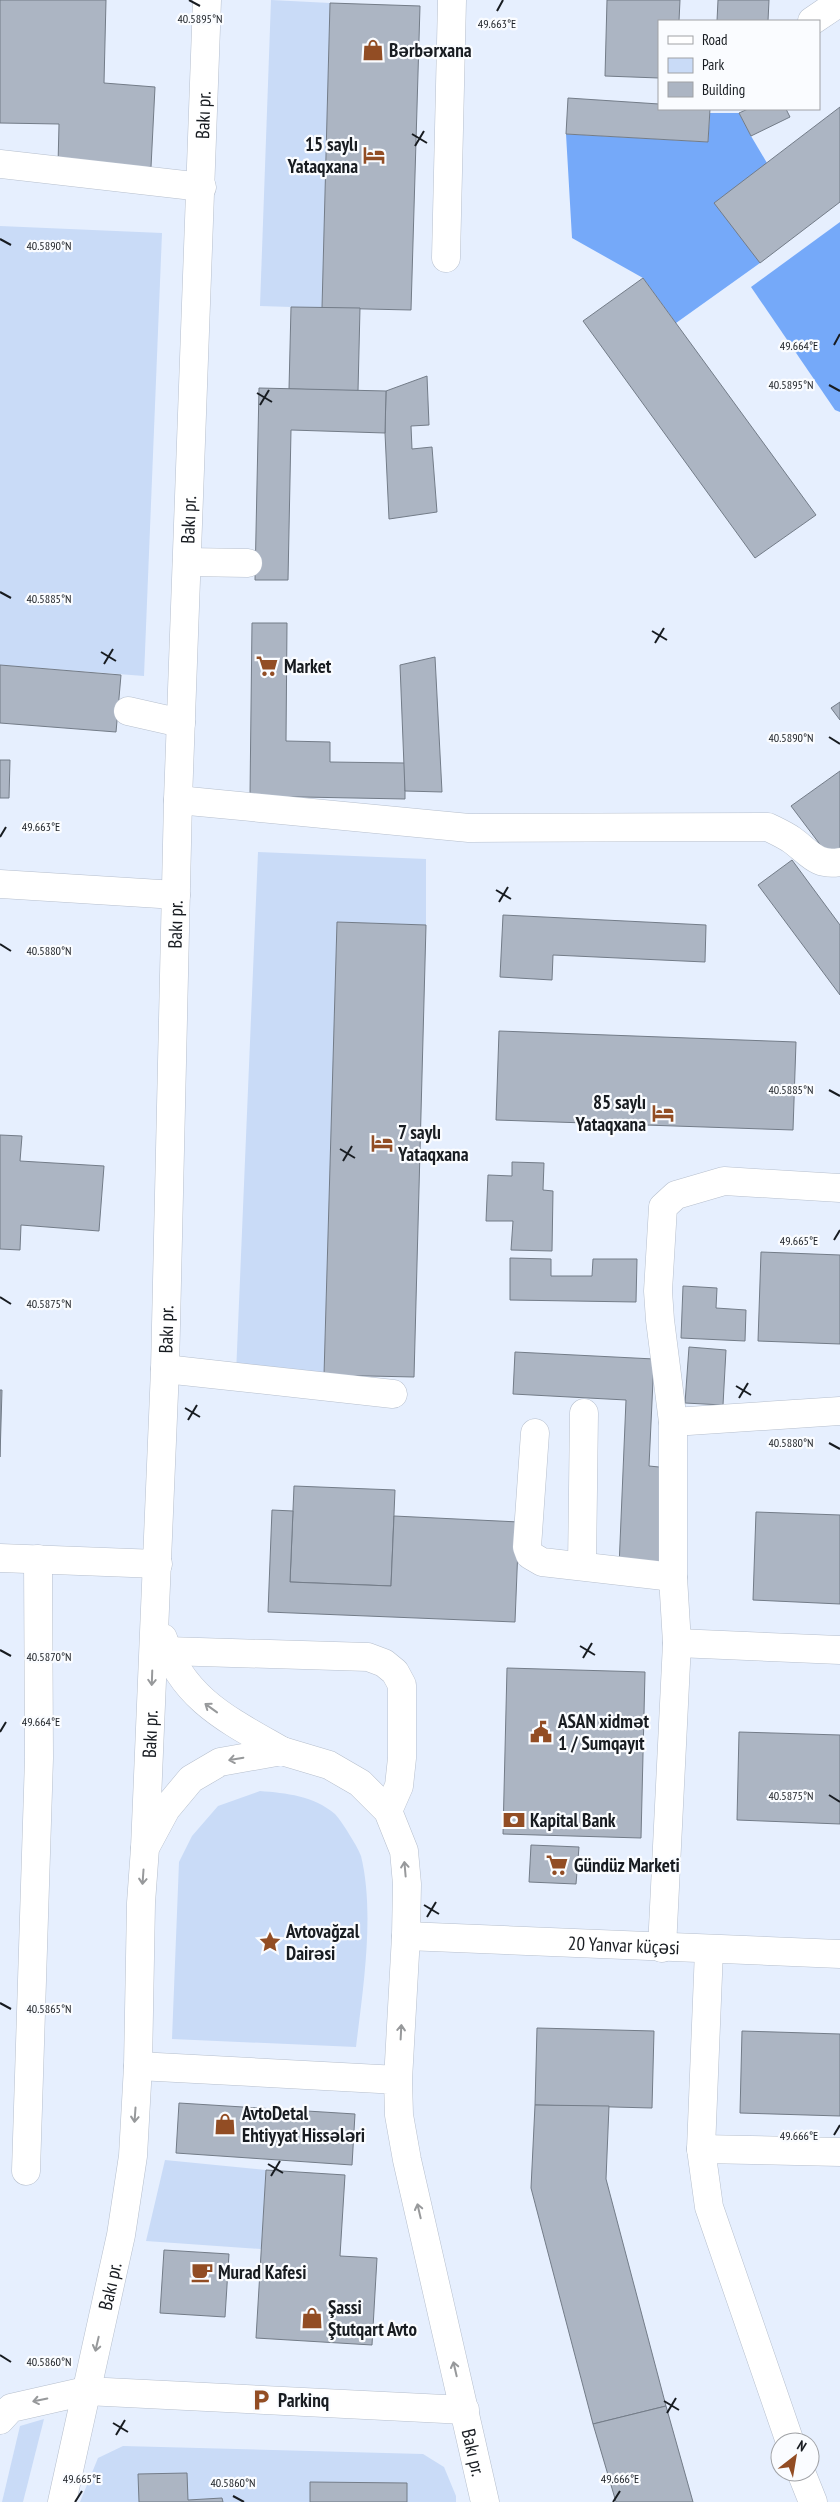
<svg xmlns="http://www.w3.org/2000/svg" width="840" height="2502" font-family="'PT Sans Narrow',sans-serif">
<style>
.green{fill:#c9dbf7}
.forest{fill:#75a9f9}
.building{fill:#acb5c3;stroke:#737c88}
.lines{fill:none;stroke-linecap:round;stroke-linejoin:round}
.minor-casing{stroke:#b6bfcd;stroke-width:29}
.minor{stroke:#fff;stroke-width:28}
.oneway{stroke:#97999b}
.ticks{fill:none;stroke:#181c21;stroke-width:2}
.labels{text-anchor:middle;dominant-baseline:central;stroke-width:4.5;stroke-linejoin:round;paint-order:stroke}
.poi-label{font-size:19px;font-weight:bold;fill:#181c21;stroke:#fafcff;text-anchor:start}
.street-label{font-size:19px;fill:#181c21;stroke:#fafcff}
.ticks-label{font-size:12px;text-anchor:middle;fill:#181c21;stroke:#fafcff;stroke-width:4.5;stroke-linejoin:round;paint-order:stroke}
</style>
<rect width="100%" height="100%" fill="#e6effe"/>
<g class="green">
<path d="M271,0L330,3L322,308L260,306Z"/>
<path d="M0,226L162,233L144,676L0,665Z"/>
<path d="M258,852L426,859V925L337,922L324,1375L236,1374Z"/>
<path d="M260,1791C286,1793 314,1796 335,1814C341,1820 359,1849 361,1856C375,1913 363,1989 356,2047L172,2039L179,1862L192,1836L218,1806Z"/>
<path d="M165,2160L266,2170L261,2249L146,2241Z"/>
<path d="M44,2419L23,2502H2L20,2426Z"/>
<path d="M123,2446L423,2454L444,2467L456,2496V2502H80L98,2458Z"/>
</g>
<g class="forest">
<path d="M710,113H739L751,136L767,163L760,263L676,323L643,278L572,238L566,134L708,142Z"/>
<path d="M840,222V412L835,410L751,287Z"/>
</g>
<g class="building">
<path d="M0,0H106L104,83L155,87L151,167L58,165L59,124L0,123Z"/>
<path d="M607,0H680L679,21H659V78L605,76Z"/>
<path d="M718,0H769L768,21H717Z"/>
<path d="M330,3L420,6L411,310L322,308Z"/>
<path d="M568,98L659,104V109H710L708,142L566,134Z"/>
<path d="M840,107V202L760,263L714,203Z"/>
<path d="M748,109H786L790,117L751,136L739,113Z"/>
<path d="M643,278L816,515L755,558L583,321Z"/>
<path d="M291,307L360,308L358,391L289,389Z"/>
<path d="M427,376L429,425L411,426L412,449L432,447L437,512L389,519L385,433L386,391Z"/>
<path d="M259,388L386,391L385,433L291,430L288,580H255Z"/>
<path d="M252,623H287L286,741L330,742V762L405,763V799L250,796Z"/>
<path d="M435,657L442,792L405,791L400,665Z"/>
<path d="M0,665L121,675L116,732L0,723Z"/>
<path d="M840,702V720L831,708Z"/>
<path d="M0,760H10L9,798H0Z"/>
<path d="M840,771V853L831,859L791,806Z"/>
<path d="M792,860L840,925V995L758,885Z"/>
<path d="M503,915L706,925L705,962L553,955L552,980L500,977Z"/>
<path d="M337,922L426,925L414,1377L324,1375Z"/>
<path d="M499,1031L796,1042L793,1130L496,1120Z"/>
<path d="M0,1135L22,1136L20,1161L104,1166L99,1231L21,1225L20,1250L0,1249Z"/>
<path d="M512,1162L544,1163L543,1190L553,1191L552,1251L511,1250L513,1221H486L488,1175L512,1176Z"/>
<path d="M761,1252L840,1255V1344L758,1341Z"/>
<path d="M510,1258L551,1259V1276H592L593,1259H637L636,1302L510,1300Z"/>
<path d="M683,1286L717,1288L716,1308L746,1310L745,1341L681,1338Z"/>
<path d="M689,1347L726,1350L723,1405L685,1403Z"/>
<path d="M515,1352L654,1359L649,1466L669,1468L665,1569L619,1567L626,1400L513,1394Z"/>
<path d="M0,1390H2L0,1457Z"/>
<path d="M294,1486L395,1490L391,1586L290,1582Z"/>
<path d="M272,1510L293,1511L290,1582L391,1586L394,1516L519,1522L515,1622L268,1612Z"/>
<path d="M756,1512L840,1515V1604L753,1600Z"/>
<path d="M507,1668L645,1672L641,1838L503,1834Z"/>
<path d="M739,1732L840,1735V1824L737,1820Z"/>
<path d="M531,1845L579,1847L576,1884L529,1882Z"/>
<path d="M537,2028L654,2031L652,2108L535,2105Z"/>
<path d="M742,2031L840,2034V2116L740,2113Z"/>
<path d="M179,2103L355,2114L352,2165L176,2153Z"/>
<path d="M535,2105L609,2106L606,2179L666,2406L593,2424L531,2188Z"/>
<path d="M266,2170L345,2175L340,2256L377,2258L372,2345L256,2338Z"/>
<path d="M164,2250L229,2254L225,2317L160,2313Z"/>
<path d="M666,2406L693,2502H616L593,2424Z"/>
<path d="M187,2473L188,2500L222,2498L223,2502H139L138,2474Z"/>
<path d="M310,2482L407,2483V2502H310Z"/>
</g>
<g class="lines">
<g class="minor-casing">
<g id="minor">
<path d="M812,21L840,2"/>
<path d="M0,164L202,187"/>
<path d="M446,258L452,0"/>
<path d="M187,562L248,563"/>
<path d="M128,711L181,723"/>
<path d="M178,800L469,828L768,827C776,831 785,835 792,840C810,853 816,866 840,862"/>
<path d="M0,884L176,895"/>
<path d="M165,1369L393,1394"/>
<path d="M673,1422L840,1411"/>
<path d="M535,1433L527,1547L530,1555L542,1562L673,1577"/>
<path d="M0,1558L158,1564"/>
<path d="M582,1566L584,1413"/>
<path d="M163,1638C182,1699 230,1721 282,1751"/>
<path d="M677,1643L840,1650"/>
<path d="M167,1651L368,1657L384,1663L395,1672L402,1685V1758L399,1786L388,1811"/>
<path id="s1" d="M145,1848L165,1369L178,800L207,0"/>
<path id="s2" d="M406,1936L840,1954"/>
<path d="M662,1948L677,1643L673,1577V1422L660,1320L658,1291L663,1207L676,1195L724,1181L840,1188"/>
<path d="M709,1950L701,2149L709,2207L790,2442"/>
<path id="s3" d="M398,2080L138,2066L141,1903L145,1848L166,1809L191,1779L220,1762L282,1751L329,1765L360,1783L388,1811L404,1851L407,1884L406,1936L398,2080L399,2115L407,2160L485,2502"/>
<path d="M701,2149L840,2152"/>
<path d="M26,2171L39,1758L38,1559"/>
<path d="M0,2420L11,2408L86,2391L465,2410"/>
<path d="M801,2472L813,2502"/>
<path id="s4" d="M62,2502L121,2235L133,2156L138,2066"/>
</g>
</g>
<use href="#minor" class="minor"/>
</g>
<defs><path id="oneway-shaft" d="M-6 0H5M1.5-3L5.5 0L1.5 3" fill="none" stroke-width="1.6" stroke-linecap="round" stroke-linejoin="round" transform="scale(1.25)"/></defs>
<g class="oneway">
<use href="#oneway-shaft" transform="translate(152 1678) rotate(92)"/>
<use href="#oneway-shaft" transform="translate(211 1708) rotate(-144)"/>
<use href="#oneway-shaft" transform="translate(236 1759) rotate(170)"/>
<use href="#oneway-shaft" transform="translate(405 1869) rotate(-95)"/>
<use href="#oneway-shaft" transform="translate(143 1877) rotate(94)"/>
<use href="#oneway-shaft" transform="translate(401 2032) rotate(-87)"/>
<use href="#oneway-shaft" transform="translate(135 2115) rotate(94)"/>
<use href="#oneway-shaft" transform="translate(419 2211) rotate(-103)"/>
<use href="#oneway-shaft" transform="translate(97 2344) rotate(103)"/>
<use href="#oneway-shaft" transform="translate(455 2369) rotate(-103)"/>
<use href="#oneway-shaft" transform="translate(40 2400) rotate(168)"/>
</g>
<path class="ticks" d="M189,0L200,6M497,11L503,0M412,134L427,143M415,146L424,131M0,239L11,245M834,345L840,334M829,385L840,391M257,393L272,402M260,405L269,390M0,592L11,598M652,631L667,640M655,643L664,628M101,652L116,661M104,664L113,649M829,737L840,744M0,837L6,827M496,890L511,899M499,902L508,887M0,944L11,951M829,1090L840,1096M340,1149L355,1158M343,1161L352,1146M834,1240L840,1230M0,1297L11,1304M736,1386L751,1395M739,1398L748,1383M185,1408L200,1417M188,1420L197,1405M829,1443L840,1449M580,1646L595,1655M0,1650L11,1656M583,1658L592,1643M0,1732L6,1722M829,1795L840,1802M424,1905L439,1914M427,1917L436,1902M0,2003L11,2009M834,2135L840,2125M268,2164L283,2173M271,2176L280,2161M0,2355L11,2362M664,2401L679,2410M667,2413L676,2398M113,2423L128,2432M116,2435L125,2420M233,2496L244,2502M75,2502L82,2491M613,2502L620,2491"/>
<defs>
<g id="shop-bare" transform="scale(1.725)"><path d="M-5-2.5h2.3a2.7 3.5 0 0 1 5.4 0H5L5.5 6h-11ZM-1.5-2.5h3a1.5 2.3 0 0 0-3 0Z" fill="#924d24" stroke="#fafcff" stroke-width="2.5" paint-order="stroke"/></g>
<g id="hotel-bare" transform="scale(1.725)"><path d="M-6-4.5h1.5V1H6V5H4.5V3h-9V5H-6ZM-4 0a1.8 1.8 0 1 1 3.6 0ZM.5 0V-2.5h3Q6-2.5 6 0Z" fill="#924d24" stroke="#fafcff" stroke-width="2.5" paint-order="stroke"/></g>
<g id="supermarket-bare" transform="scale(1.725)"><path d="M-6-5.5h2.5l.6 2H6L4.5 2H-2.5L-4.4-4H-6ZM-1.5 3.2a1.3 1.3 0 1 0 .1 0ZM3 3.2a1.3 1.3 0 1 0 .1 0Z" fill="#924d24" stroke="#fafcff" stroke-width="2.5" paint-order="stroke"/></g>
<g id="civic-bare" transform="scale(1.725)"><path d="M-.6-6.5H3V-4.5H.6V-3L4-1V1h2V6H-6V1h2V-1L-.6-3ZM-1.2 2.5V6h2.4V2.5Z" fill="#924d24" stroke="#fafcff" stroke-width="2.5" paint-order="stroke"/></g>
<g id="bank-bare" transform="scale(1.725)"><path d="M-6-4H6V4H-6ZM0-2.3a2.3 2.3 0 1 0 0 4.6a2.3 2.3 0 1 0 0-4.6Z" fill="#924d24" stroke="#fafcff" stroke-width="2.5" paint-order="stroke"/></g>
<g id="sight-bare" transform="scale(1.725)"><path d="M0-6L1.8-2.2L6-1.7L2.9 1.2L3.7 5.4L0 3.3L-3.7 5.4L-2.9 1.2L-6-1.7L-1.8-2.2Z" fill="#924d24" stroke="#fafcff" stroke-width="2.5" paint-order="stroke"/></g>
<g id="cafe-bare" transform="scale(1.725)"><path d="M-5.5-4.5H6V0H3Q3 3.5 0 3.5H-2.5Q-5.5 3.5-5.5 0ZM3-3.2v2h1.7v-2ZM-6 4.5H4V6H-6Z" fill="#924d24" stroke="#fafcff" stroke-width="2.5" paint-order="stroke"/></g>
<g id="parking-bare" transform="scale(1.725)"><path d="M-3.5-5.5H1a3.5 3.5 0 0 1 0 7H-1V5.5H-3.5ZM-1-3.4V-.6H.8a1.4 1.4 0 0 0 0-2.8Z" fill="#924d24" stroke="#fafcff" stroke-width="2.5" paint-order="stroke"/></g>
</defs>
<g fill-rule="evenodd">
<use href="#shop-bare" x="373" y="50"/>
<use href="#hotel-bare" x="374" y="155"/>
<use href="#supermarket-bare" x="267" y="666"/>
<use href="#hotel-bare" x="663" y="1113"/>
<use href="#hotel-bare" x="382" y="1143"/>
<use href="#civic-bare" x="541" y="1732"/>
<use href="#bank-bare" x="514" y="1820"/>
<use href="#supermarket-bare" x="557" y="1865"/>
<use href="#sight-bare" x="270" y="1942"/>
<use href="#shop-bare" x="225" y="2124"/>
<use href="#cafe-bare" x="202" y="2272"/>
<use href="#shop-bare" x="312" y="2318"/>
<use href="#parking-bare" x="261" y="2400"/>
</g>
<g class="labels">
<g class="poi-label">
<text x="389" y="50">Bərbərxana</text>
<text x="358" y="144" text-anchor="end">15 saylı<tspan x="358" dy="22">Yataqxana</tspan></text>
<text x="284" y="666">Market</text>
<text x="646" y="1102" text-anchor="end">85 saylı<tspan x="646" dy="22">Yataqxana</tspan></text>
<text x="398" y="1132">7 saylı<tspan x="398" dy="22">Yataqxana</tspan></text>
<text x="558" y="1721">ASAN xidmət<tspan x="558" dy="22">1 / Sumqayıt</tspan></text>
<text x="530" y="1820">Kapital Bank</text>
<text x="574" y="1865">Gündüz Marketi</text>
<text x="286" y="1931">Avtovağzal<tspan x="286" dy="22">Dairəsi</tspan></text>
<text x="242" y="2113">AvtoDetal<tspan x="242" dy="22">Ehtiyyat Hissələri</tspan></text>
<text x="218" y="2272">Murad Kafesi</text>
<text x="328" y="2307">Şassi<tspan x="328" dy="22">Ştutqart Avto</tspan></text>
<text x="278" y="2400">Parkinq</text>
</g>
<g class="street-label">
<text stroke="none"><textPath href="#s1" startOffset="1734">Bakı pr.</textPath></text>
<text stroke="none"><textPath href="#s1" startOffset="1329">Bakı pr.</textPath></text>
<text stroke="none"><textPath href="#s1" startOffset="924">Bakı pr.</textPath></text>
<text stroke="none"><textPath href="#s1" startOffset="519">Bakı pr.</textPath></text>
<text stroke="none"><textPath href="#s1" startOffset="114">Bakı pr.</textPath></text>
<text stroke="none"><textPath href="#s2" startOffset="218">20 Yanvar küçəsi</textPath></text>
<text stroke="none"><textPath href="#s4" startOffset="221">Bakı pr.</textPath></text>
<text stroke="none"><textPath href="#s3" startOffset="1436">Bakı pr.</textPath></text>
</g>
</g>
<g class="ticks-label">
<text x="200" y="23">40.5895°N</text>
<text x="497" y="28">49.663°E</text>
<text x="49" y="250">40.5890°N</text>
<text x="799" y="350">49.664°E</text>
<text x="791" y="389">40.5895°N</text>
<text x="49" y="603">40.5885°N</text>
<text x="791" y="742">40.5890°N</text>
<text x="41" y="831">49.663°E</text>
<text x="49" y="955">40.5880°N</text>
<text x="791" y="1094">40.5885°N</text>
<text x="799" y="1245">49.665°E</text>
<text x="49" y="1308">40.5875°N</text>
<text x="791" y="1447">40.5880°N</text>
<text x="49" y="1661">40.5870°N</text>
<text x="41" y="1726">49.664°E</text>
<text x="791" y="1800">40.5875°N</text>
<text x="49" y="2013">40.5865°N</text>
<text x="799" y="2140">49.666°E</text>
<text x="49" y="2366">40.5860°N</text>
<text x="82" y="2483">49.665°E</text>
<text x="620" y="2483">49.666°E</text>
<text x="233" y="2487">40.5860°N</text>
</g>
<rect x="658" y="20" width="162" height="90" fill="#fafcff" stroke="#a0a2a6"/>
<rect x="668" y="36" width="25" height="8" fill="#ffffff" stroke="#a0a2a6"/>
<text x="702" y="45" font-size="15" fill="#181c21">Road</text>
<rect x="668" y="58" width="25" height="15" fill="#c9dbf7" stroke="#a0a2a6"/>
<text x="702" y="70" font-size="15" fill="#181c21">Park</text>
<rect x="668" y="82" width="25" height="15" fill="#acb5c3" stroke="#a0a2a6"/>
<text x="702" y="95" font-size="15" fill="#181c21">Building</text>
<g transform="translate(795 2457) rotate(31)"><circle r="24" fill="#fafcff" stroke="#a0a2a6"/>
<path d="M0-4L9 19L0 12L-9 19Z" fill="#924d24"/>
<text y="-8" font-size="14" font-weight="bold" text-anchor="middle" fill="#181c21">N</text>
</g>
</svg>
